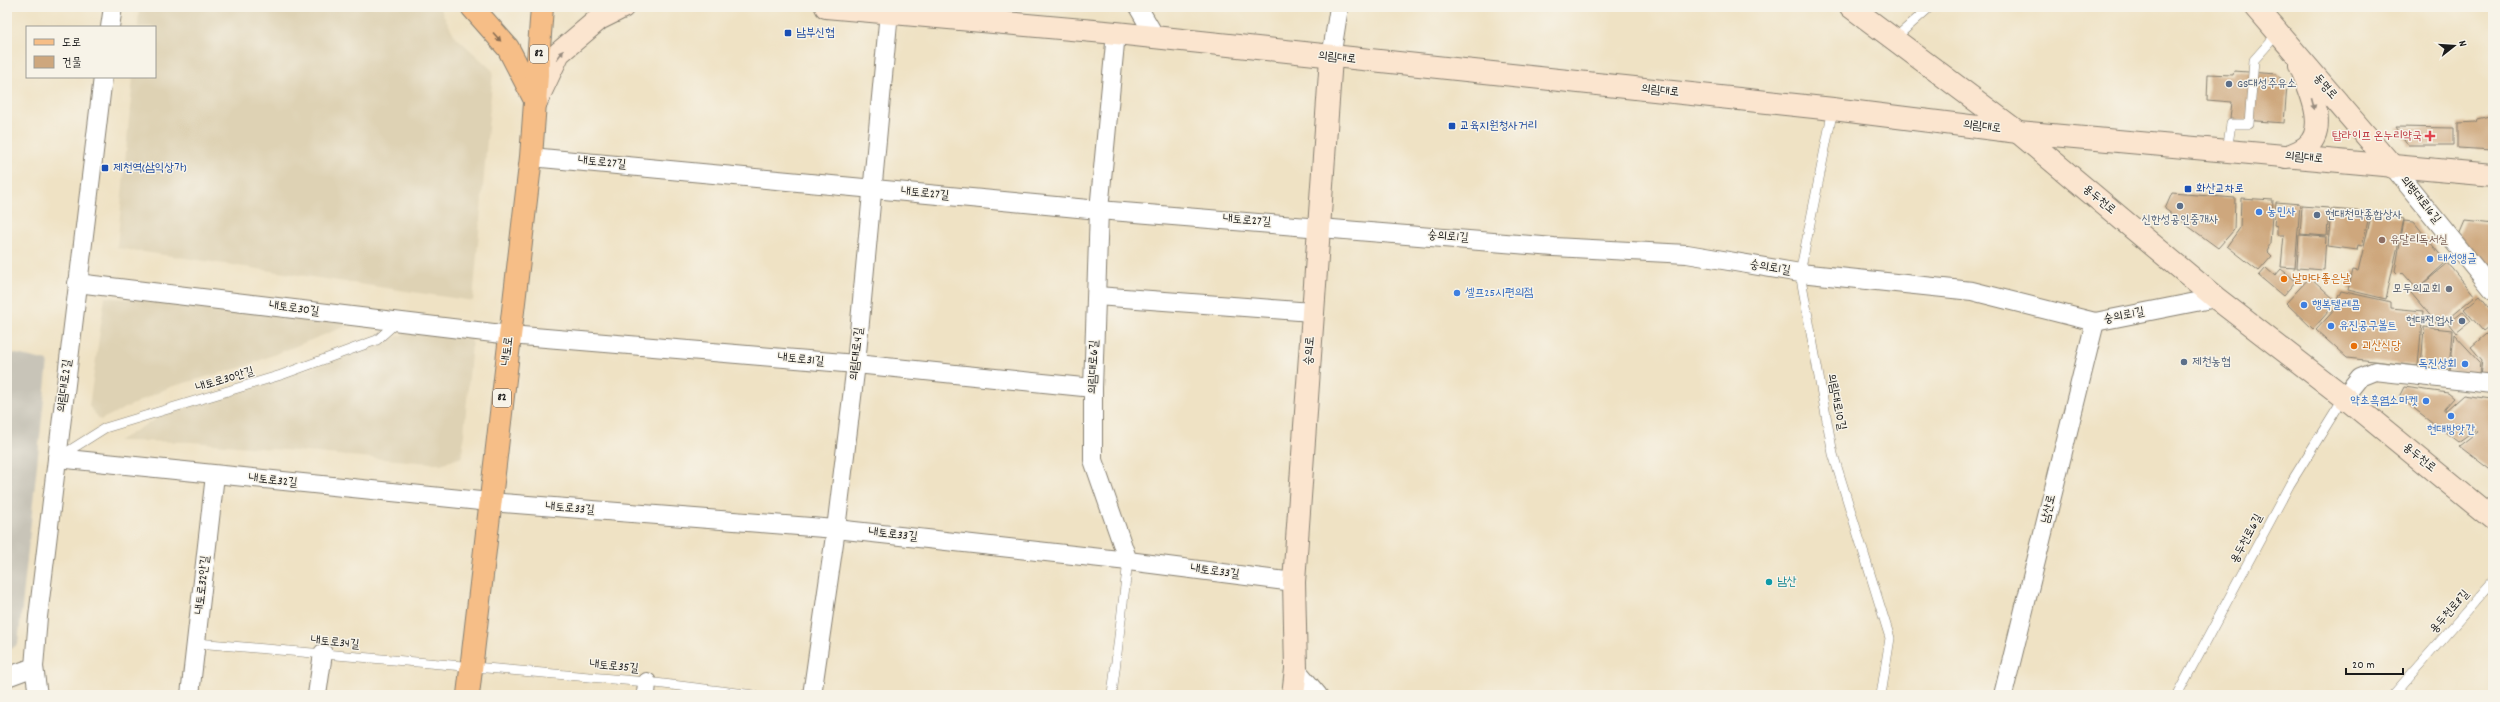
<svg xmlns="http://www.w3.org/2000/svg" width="2500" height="702" font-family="Dekko,'Poor Story',sans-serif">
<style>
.built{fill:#ded2b4}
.industrial{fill:#c8c4b8}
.building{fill:#cea77d}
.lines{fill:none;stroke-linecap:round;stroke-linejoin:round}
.lane-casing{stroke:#867f70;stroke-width:10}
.street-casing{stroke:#867f70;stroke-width:20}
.secondary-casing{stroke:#867f70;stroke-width:24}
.primary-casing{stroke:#867f70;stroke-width:24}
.lane{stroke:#fff;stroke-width:9}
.street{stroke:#fff;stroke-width:18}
.secondary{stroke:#fbe5cf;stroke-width:22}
.primary{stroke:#f6be87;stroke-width:22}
.oneway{fill:#896d52}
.oneway2{fill:#978b7e}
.transit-dot{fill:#1a4fb4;stroke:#f7f3e8;stroke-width:1.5}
.service-dot{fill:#5c6f8a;stroke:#f7f3e8;stroke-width:1.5}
.health-dot{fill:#e0444e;stroke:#f7f3e8;stroke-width:1.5}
.shop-dot{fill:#3f7fe0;stroke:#f7f3e8;stroke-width:1.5}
.education-dot{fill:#8d6e63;stroke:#f7f3e8;stroke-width:1.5}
.food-dot{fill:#e8710a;stroke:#f7f3e8;stroke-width:1.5}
.worship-dot{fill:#6b7280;stroke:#f7f3e8;stroke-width:1.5}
.culture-dot{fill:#0f9aa8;stroke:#f7f3e8;stroke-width:1.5}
.labels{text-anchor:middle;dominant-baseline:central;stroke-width:3;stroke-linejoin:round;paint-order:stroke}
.shield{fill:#f7f3e8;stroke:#5e5c59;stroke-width:1}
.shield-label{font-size:11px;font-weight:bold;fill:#1c1c1c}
.transit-label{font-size:12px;fill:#164399;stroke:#f7f3e8;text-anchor:start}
.street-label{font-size:12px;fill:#1c1c1c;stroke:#f7f3e8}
.service-label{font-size:12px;fill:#4e5e75;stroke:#f7f3e8;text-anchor:start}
.health-label{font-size:12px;fill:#be3a42;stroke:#f7f3e8;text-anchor:end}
.shop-label{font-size:12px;fill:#366cbe;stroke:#f7f3e8;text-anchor:start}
.education-label{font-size:12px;fill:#785e54;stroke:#f7f3e8;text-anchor:start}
.food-label{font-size:12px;fill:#c56008;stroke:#f7f3e8;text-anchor:start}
.worship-label{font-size:12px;fill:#5b616d;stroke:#f7f3e8;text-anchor:end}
.culture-label{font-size:12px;fill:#0d838f;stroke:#f7f3e8;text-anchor:start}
</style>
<rect width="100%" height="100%" fill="#f7f3e8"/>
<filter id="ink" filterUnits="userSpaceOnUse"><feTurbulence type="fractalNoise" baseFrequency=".025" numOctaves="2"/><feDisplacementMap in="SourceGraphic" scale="8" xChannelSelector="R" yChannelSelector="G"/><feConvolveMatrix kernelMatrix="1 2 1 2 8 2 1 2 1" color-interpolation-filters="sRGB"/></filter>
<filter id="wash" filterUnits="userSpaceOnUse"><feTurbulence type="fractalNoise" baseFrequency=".012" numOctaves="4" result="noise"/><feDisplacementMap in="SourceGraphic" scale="16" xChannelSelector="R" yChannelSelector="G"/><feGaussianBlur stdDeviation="0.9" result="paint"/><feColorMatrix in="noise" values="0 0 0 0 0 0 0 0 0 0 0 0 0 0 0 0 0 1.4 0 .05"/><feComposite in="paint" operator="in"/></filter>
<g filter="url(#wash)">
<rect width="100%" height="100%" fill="#efe2c4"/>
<g class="built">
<path d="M139,7H439L455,36L493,71L473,301L117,248L133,77H155V27H138Z"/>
<path d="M105,297L359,321L243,367L170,387L100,420L89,406Z"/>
<path d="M473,331L462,457L441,464L192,442L118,441L166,413L321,365L404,334Z"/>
</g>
<path class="industrial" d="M7,352L48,361L18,644L7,652Z"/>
<g id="blocks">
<g class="building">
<path d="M2234,71L2277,74L2287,86L2284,123L2230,119L2232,102L2207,100L2208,74L2233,75Z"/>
<path d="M2493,115V150L2458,148V123L2476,122L2477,119Z"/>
<path d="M2396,127L2454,128V145H2408Z"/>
<path d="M2172,193L2235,198L2234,230L2218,248L2165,209Z"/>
<path d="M2241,198L2273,200L2270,244L2267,251L2272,256L2259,271L2227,246L2240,228Z"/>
<path d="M2276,202L2300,204L2295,268L2281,267L2284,235H2277V226L2274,225Z"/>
<path d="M2302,206L2329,208L2327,236L2300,234Z"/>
<path d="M2331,209L2370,212L2362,246L2358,245L2357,250L2328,246Z"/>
<path d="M2372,212L2404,219L2386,299L2348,290L2353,270L2358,271Z"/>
<path d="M2404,221L2414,222L2446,262L2418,288L2448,263L2475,296L2439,326L2411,293L2417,289L2402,272L2399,275L2395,271Z"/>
<path d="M2465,221L2493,224V276L2459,235Z"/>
<path d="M2299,235L2326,237L2324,270L2297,268Z"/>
<path d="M2266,268L2275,276L2281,269L2296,281L2283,296L2259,276Z"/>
<path d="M2310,277L2335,300L2328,308L2330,310L2313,329L2286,303Z"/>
<path d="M2341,291L2391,302V308L2423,311L2418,366L2347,358L2316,330L2337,307L2335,304Z"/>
<path d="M2480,296L2493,312V323L2483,331L2464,309Z"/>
<path d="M2463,311L2471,321L2456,333L2448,323Z"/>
<path d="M2424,327L2452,330L2449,370L2421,368Z"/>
<path d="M2493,328V377L2480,376L2482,360L2471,347Z"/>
<path d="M2454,334L2480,362L2479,374L2450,371Z"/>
<path d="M2404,387L2448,393L2454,398L2445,408V411L2463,395L2491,399L2493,472L2459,446L2477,432L2475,430L2458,442L2399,397Z"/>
</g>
</g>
</g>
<g filter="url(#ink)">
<use href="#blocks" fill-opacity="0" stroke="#867f70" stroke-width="1"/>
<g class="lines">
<g class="lane-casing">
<g id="lane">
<path d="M1894,39L1930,7"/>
<path d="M1833,109L1800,273L1833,454L1890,638L1881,695"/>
<path d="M2227,151L2231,124H2249L2254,60L2278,33"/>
<path d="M59,457L105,428L281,375L377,340L397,322"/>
<path d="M197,643L647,682L754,695"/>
<path d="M1112,695L1128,561"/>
<path d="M2177,695L2290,484L2344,397"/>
<path d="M2393,695L2493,581"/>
</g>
</g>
<g class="street-casing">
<g id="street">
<path d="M1138,7L1156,38"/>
<path d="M110,27L113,7"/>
<path d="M1116,33L1099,210L1093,388V460L1128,561"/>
<path d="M1331,58L1339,7"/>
<path d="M531,157L1099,210L1554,247L1687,254L1800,273L1972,291L2095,322L2216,298"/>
<path d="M2393,167L2493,290"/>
<path d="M77,283L510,335L856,364L1093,388"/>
<path d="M1097,296L1312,312"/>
<path d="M2344,397L2360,377L2375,371L2493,384"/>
<path d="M57,458L490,502L836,529L1128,561L1294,582"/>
<path d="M1296,669L1318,695"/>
<path d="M7,677L34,667"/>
<path d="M38,695L34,667L38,617L103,77"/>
<path d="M190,695L215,475"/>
<path d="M317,695L323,653"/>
<path d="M646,695L647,682"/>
<path d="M812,695L836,529L856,364L889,12"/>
<path d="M2003,695L2095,322"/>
</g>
</g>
<g class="secondary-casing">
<g id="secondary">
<path d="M826,7L1116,33L1833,109L2018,132L2493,175"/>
<path d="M1851,7L2018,132L2216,298L2344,397L2493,519"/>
<path d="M2256,7L2393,167"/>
<path d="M536,102L559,53L599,19L623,7"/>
<path d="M2286,157C2293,154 2301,151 2306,147C2330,129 2308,86 2300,65"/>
<path d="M1293,695L1296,669L1294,582L1331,58"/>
</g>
</g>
<g class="primary-casing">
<g id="primary">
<path d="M472,7L508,48L536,102"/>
<path d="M468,695L531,157L542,7"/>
</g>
</g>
<use href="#lane" class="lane"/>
<use href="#street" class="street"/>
<use href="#secondary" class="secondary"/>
<use href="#primary" class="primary"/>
</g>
<defs><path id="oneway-solid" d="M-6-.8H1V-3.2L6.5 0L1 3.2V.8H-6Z"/></defs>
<use class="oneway" href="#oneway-solid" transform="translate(497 37) rotate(48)"/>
<g class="oneway2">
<use href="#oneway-solid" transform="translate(560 55) rotate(-54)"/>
<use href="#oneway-solid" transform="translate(2313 104) rotate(75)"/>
</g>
</g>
<g class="transit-dot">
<rect x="784" y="29" width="8" height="8" rx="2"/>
<rect x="1448" y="122" width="8" height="8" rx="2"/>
<rect x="101" y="164" width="8" height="8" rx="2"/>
<rect x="2184" y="185" width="8" height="8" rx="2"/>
</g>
<g class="service-dot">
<circle cx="2229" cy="84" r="4"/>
<circle cx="2180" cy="206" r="4"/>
<circle cx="2317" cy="215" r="4"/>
<circle cx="2462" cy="321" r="4"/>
<circle cx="2184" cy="362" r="4"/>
</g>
<path class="health-dot" d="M2428 130h4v4h4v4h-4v4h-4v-4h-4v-4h4z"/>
<g class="shop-dot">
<circle cx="2259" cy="212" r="4"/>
<circle cx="2430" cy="259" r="4"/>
<circle cx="1457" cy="293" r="4"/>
<circle cx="2304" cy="305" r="4"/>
<circle cx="2331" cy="326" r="4"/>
<circle cx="2465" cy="364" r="4"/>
<circle cx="2426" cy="401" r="4"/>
<circle cx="2451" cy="416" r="4"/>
</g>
<circle class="education-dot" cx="2382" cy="240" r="4"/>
<g class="food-dot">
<circle cx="2284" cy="279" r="4"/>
<circle cx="2354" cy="346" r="4"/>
</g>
<circle class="worship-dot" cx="2449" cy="289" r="4"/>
<circle class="culture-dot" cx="1769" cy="582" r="4"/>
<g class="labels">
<g class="shield">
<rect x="530" y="45" width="18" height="18" rx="3"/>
<rect x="493" y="389" width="18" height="18" rx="3"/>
</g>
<g class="shield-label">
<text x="539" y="54">82</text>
<text x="502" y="398">82</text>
</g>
<g class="transit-label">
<text x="796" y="33">남부신협</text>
<text x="1460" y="126">교육지원청사거리</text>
<text x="113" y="168">제천역(삼익상가)</text>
<text x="2196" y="189">화산교차로</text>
</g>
<g class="street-label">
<text transform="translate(1337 58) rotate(6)">의림대로</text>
<text transform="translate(2325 87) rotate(49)">동명로</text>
<text transform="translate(1660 91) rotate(6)">의림대로</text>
<text transform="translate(1982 127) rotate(7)">의림대로</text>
<text transform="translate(2304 158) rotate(5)">의림대로</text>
<text transform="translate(602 163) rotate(5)">내토로27길</text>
<text transform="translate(925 194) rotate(5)">내토로27길</text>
<text transform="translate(2099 200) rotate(40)">용두천로</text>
<text transform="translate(2420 200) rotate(51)">의병대로16길</text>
<text transform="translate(1247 221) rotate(4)">내토로27길</text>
<text transform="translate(1448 237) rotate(4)">숭의로1길</text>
<text transform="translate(1770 268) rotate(9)">숭의로1길</text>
<text transform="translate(294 309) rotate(7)">내토로30길</text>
<text transform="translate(2124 316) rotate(-11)">숭의로1길</text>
<text transform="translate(508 351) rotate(-83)">내토로</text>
<text transform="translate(1310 351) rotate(-86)">숭의로</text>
<text transform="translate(857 354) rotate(-84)">의림대로4길</text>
<text transform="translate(801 360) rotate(5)">내토로31길</text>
<text transform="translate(1094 367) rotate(-88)">의림대로6길</text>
<text transform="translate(225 380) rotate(-17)">내토로30안길</text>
<text transform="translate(65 386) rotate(-83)">의림대로2길</text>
<text transform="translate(1836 402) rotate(79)">의림대로10길</text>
<text transform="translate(2419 458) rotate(39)">용두천로</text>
<text transform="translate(273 481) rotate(6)">내토로32길</text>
<text transform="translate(570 509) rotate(4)">내토로33길</text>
<text transform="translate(2049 509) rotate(-76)">남산로</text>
<text transform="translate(893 535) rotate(6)">내토로33길</text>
<text transform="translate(2247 539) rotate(-62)">용두천로6길</text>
<text transform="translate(1215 572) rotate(7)">내토로33길</text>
<text transform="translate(203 585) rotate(-84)">내토로32안길</text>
<text transform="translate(2450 612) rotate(-49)">용두천로8길</text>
<text transform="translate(335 643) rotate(5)">내토로34길</text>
<text transform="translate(614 667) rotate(5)">내토로35길</text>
</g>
<g class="service-label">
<text x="2237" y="84">GS대성주유소</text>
<text x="2325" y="215">현대천막종합상사</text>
<text x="2180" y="220" text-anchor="middle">신한성공인중개사</text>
<text x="2454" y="321" text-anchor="end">현대전업사</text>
<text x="2192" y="362">제천농협</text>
</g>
<g class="health-label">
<text x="2422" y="136">탑라이프 온누리약국</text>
</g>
<g class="shop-label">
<text x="2267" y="212">농민사</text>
<text x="2438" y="259">태성앵글</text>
<text x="1465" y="293">셀프25시편의점</text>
<text x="2312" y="305">행복텔레콤</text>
<text x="2339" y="326">유진공구볼트</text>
<text x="2457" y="364" text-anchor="end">독진상회</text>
<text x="2418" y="401" text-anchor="end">약초흑염소마켓</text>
<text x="2451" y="430" text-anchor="middle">현대방앗간</text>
</g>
<g class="education-label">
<text x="2390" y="240">유달리독서실</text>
</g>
<g class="food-label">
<text x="2292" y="279">날마다좋은날</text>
<text x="2362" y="346">괴산식당</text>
</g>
<g class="worship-label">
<text x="2441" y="289">모두의교회</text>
</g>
<g class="culture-label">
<text x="1777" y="582">남산</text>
</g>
</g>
<rect width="2500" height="702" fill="none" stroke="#f7f3e8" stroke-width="24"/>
<rect x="26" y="26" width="130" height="52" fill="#f7f3e8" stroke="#9f9d96"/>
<rect x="34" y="39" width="20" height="6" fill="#f6be87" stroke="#9f9d96"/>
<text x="62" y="46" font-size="12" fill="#1c1c1c">도로</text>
<rect x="34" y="56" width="20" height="12" fill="#cea77d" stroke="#9f9d96"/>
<text x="62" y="66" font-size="12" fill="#1c1c1c">건물</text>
<g transform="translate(2454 46) rotate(73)" stroke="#f7f3e8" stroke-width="3" paint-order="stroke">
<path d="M0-3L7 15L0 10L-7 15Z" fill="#1c1c1c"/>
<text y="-6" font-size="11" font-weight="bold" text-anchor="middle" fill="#1c1c1c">N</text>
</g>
<path d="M2346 668v6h57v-6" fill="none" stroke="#1c1c1c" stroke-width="2"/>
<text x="2352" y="668" font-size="12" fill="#1c1c1c" stroke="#f7f3e8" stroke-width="3" paint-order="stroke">20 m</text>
</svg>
